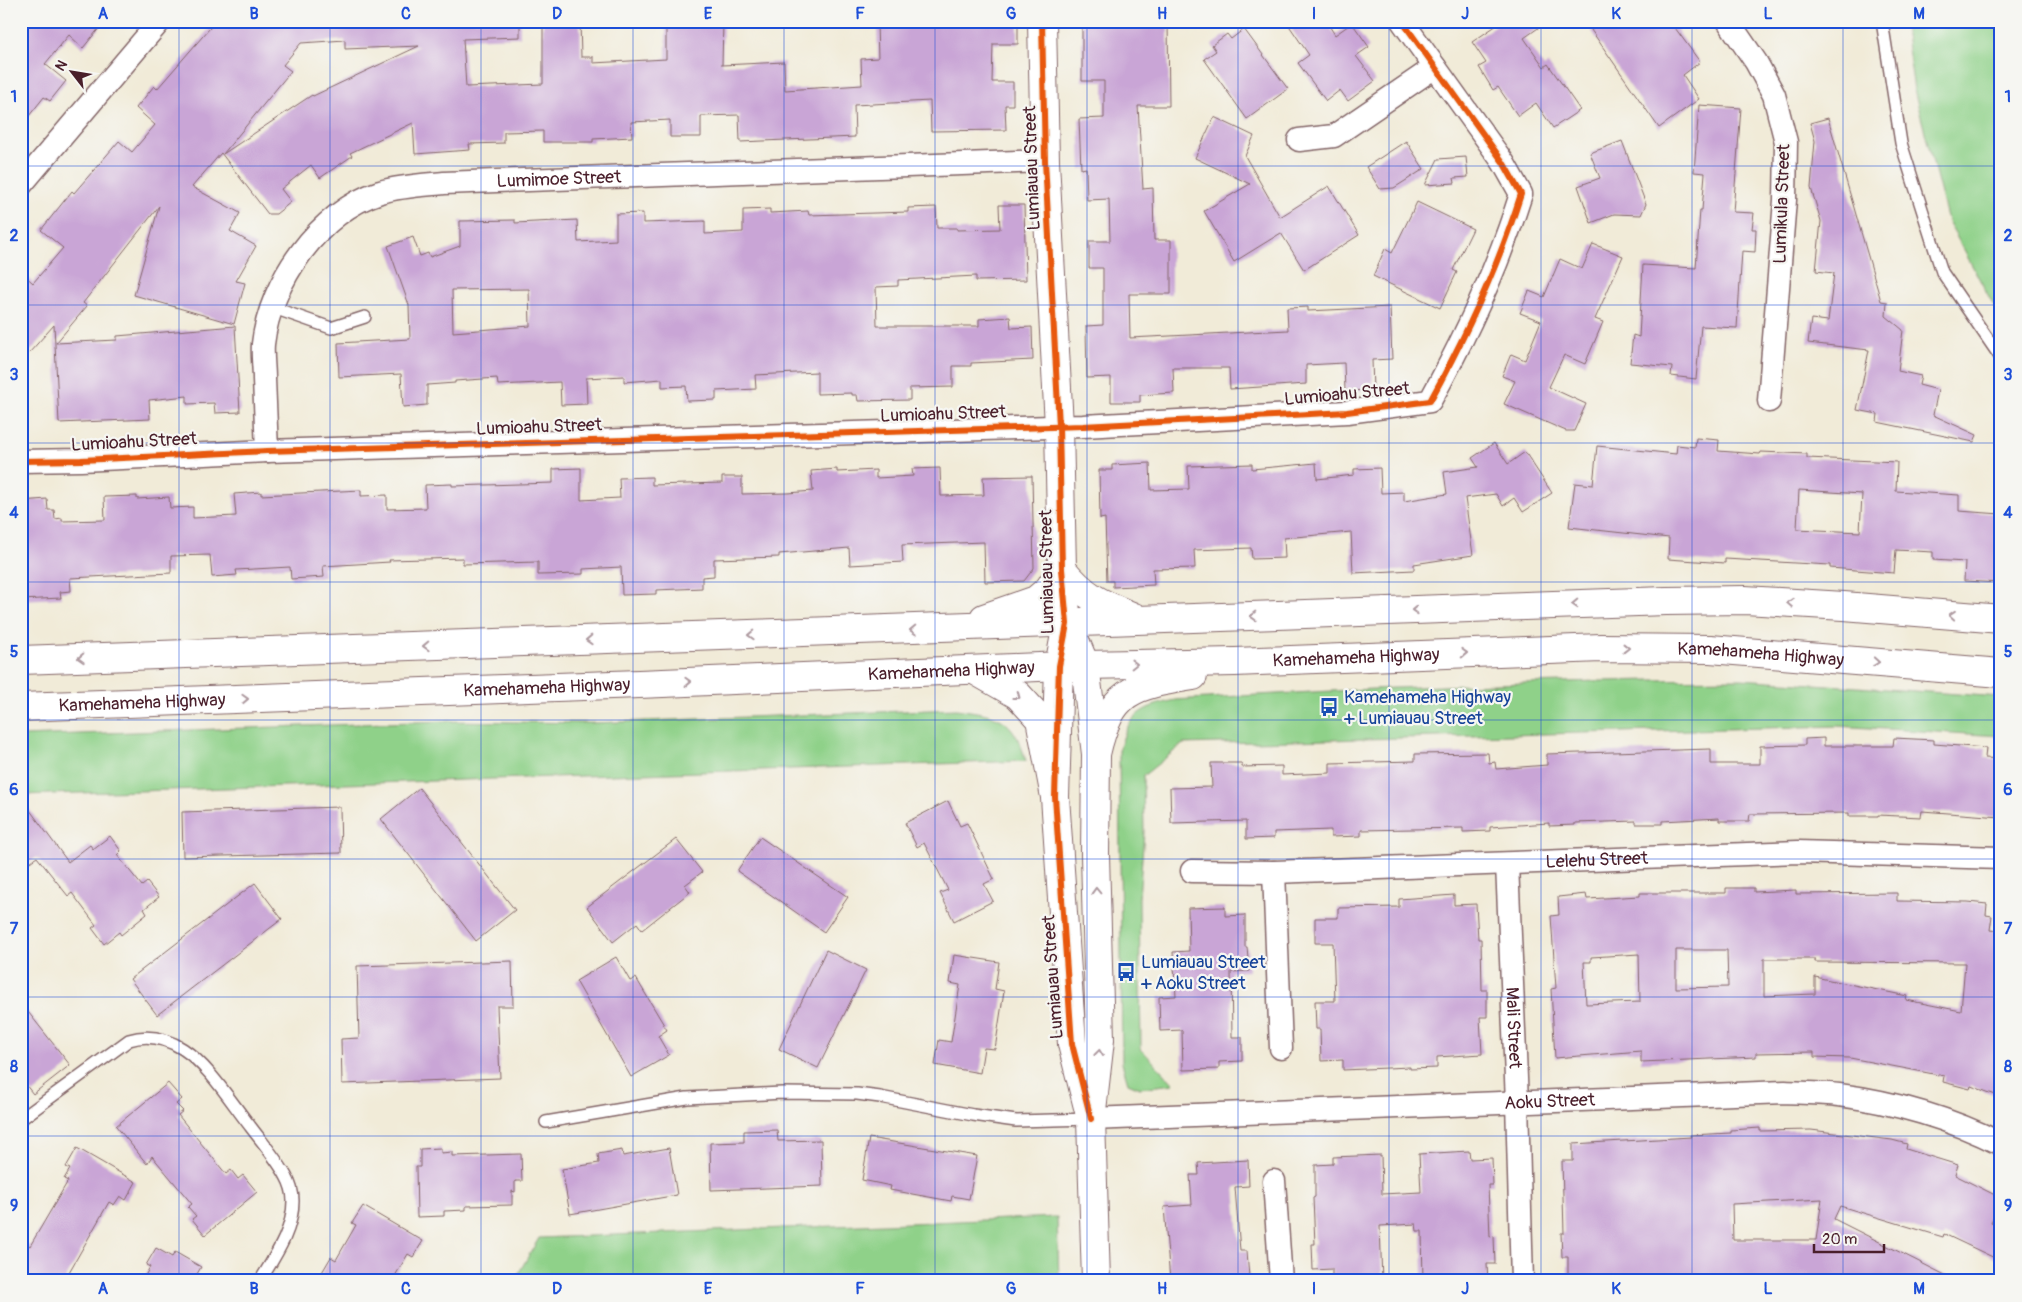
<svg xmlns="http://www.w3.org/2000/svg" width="2022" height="1302" font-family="Pangolin,sans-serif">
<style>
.green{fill:#8fd189;stroke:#6c785a}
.building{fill:#c9a5d6;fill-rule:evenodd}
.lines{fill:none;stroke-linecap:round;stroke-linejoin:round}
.lane-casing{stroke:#846668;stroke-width:14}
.street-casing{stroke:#846668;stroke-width:25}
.secondary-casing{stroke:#846668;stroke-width:30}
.primary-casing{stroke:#846668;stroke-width:30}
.lane{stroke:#fff;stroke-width:11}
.street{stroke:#fff;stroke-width:22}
.secondary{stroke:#fff;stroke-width:28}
.primary{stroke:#fff;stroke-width:28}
.cycleway-casing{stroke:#f6f6f2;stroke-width:9}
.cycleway{stroke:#e8590c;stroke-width:6}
.oneway{stroke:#ae9aa0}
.grid{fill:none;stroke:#1d4ed8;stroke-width:1;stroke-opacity:0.55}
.labels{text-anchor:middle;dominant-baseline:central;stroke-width:4.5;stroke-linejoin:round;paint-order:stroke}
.street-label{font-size:18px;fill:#4a1f2b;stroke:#f6f6f2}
.transit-label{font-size:18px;fill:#164399;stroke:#f6f6f2;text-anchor:start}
.neatline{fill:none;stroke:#1d4ed8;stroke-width:2}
.grid-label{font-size:16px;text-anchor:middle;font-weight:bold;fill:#1d4ed8}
</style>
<rect width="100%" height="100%" fill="#f6f6f2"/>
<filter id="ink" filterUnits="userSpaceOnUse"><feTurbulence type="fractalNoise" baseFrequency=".02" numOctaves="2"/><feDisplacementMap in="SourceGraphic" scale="10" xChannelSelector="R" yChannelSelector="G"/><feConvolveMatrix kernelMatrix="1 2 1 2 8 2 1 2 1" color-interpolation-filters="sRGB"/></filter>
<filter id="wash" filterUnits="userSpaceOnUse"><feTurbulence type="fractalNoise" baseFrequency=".0096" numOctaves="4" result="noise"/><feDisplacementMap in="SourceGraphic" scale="20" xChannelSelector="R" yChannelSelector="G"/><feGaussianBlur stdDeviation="1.12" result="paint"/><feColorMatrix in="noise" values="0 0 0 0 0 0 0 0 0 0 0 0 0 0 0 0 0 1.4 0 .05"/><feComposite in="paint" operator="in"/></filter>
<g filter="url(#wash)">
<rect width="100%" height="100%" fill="#f1ebd8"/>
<g class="green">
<path d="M1904,21H2001V319L1948,221L1914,90Z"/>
<path d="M1741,679L2001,697V736L1837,726L1183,744L1143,776L1144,832L1139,898L1141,1049L1174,1084L1140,1088L1128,1083L1122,1063L1119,751C1129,714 1139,708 1175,700C1363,688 1552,680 1741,679Z"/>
<path d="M956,709C999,715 1013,716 1026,761L21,795V736L443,721L592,723Z"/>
<path d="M1057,1217L1059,1281H514L539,1238Z"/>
</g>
<g id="blocks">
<g class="building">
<path d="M21,21H105L83,48L69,35L45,64L66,81L50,101L44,97L21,126Z"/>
<path d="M216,21H520V37L463,39L466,87L543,84V21H580L581,57H593V63L666,59V21H723L722,65L784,62L785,90L862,85L861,59L878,58L877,24L938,21H1018V44H993L992,82H1013V105H1005L1006,130L931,131L930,101L854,105L855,137L740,142L739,115L701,116V137H670V120L631,122L632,137L593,139V142H543V131L504,132V143L469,144L470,150L415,154L413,123L350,153L352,156L320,178L311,165L281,189L291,202L276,214H268L221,153L192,187L240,213L230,231L256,246L236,281L245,283L234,324L134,295L159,206L83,303L87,306L56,343L117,340V336L235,326L240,412L215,413L214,403L187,404V396L149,400L150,419L59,423L54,325L21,362V272L33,283L63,248L41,230L72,191L74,193L119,141L132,152L155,125L136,108L154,86L157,89ZM345,40V49L419,46L313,96L312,95L223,154L291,71L283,65L301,43Z"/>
<path d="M1082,21H1168L1169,106H1138L1143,189L1153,188L1154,240H1171V294H1129L1130,338L1288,330L1287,308L1308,307V311L1390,307L1392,359L1372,360L1373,390L1345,391L1344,363L1306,365V384L1230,389L1229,368H1173L1174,393L1140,395V402H1111V377L1087,378L1086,326L1103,325V268H1089V241H1110L1109,199L1087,200L1086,168L1081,169L1079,119L1104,118V81H1082Z"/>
<path d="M1286,21H1326L1335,35L1352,23L1369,47L1356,56L1375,81L1348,101L1340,90L1326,101L1298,63L1309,55Z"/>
<path d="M1503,21H1548L1524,38L1544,67L1548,64L1580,110L1553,128L1536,103L1518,116L1498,87L1493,90L1479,67L1486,63L1472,42Z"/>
<path d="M1603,21H1670L1700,62L1683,75L1699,99L1659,128L1591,30Z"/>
<path d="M1244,29L1288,89L1247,119L1204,59L1216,51L1212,45L1227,34L1231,39Z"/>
<path d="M1699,105L1741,108L1733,212L1754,213L1752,229H1756L1755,252L1742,251L1737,328L1701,326L1696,379L1671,376L1672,367L1630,363L1633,335L1639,337L1643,265L1696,268L1700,210H1702L1705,173L1694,172Z"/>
<path d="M1214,117L1254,136L1245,156L1280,217L1329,186L1359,235L1304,270L1281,233L1234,262L1204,211L1250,184L1195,158Z"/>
<path d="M1828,118L1881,301L1887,302L1886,316L1903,330L1898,371L1921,376L1919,385L1938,390L1933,415L1977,435L1974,442L1877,422L1878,414L1857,410L1869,350L1808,343L1811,319L1828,321L1834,273L1816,271L1821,221L1811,188L1815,141L1810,123Z"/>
<path d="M1406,141L1424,169L1394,188L1380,189L1366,167Z"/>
<path d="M1622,141L1646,204L1641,215L1614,214L1591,223L1578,186L1600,178L1590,153Z"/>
<path d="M1466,157L1468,177L1454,178L1455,183L1425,185L1438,159Z"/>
<path d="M1417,202L1473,229L1453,270L1457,272L1440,308L1373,276L1385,249L1392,253Z"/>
<path d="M999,205H1024L1026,280L976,281V276L898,280V286L876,287L877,326H979V319L1010,317L1011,328L1032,327L1033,360L971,363V366H953V387L910,388V400L858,401L857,395H852V393L817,394V372L755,375L756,389L716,391V400L687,401L686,386L662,387V379L624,382V376L586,378L587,404L561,405L560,382L498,385L497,378L455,381V383L427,385V405L403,407L401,374L339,377L338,343L410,339L409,305L388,246L413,237L420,256L428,253L430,257L460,246V221L515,220V223L577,220L578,242L616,240V214L643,213V223L705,221V234L743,232V210L770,209V213L808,211L809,215L908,212V208L936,207L937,228H957V230L1000,229ZM529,289L530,326L453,332L452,290Z"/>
<path d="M1593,244L1623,256L1595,319L1603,322L1585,364L1564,355L1549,387L1586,404L1574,431H1566L1504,404L1515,381L1502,376L1511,354L1525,360L1541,321L1520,313L1529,291L1544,297L1560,259L1582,269Z"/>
<path d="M1696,438L1719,440L1718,451L1760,454L1761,452L1807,454V458L1897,462L1896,491L1959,495V511L2001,514V583L1964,581L1965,562L1933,560V552L1896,550L1894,573L1830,568V565L1725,559V563L1668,559L1669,538L1569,527L1575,483L1593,485L1597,446L1676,454L1677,445L1695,447ZM1799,490L1862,494L1860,532L1797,529Z"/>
<path d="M1494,443L1508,464L1525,452L1552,493L1523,512L1514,498L1503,506L1496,494L1465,498L1473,555L1414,564V570L1353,573L1351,532L1284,538L1285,558L1252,559L1251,548L1194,550L1195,568L1153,569L1154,585L1113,587V581H1107L1105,518L1100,519L1099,470H1112V465L1150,463L1151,490L1189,489L1188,466L1252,464V469L1316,463L1317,479L1354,475V469L1380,468L1381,493L1404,492V501L1447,494L1444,472L1478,467L1472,458Z"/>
<path d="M581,468V500L620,498L619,478L652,477V485L722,483V477H742V494L788,493L813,491L811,471L837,469V472L876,470V478L913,476L912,469L940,468L941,496L984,495L983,477L1032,476L1034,568L1024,581L985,582L984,542L902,545L903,562L850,565L849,548L779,554V557L714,559V576L702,577V588L656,590V594L622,595L621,567L583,569V574L538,575V562L463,564V558L389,560L390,562L323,566L324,577L291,579L290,567L236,570L237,575L212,577L210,555L171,556V573L70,578L71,591L60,592L61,598L21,600V501L47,499L48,510H54L55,519L62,518V521L105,520L104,497L137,496V499L169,497L170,508L193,507V518L236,516L234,494L261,492V495L361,490V496L387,495V509L426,508L425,485L452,484V486L553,483V469Z"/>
<path d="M1824,738V746H1893L1894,738L1934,740V744L1986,748L1985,758L2001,759V817L1922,811L1921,817L1878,815V816H1849V813L1750,814L1749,821H1719V818L1662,821V824H1636V821L1575,823V825L1549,826V823L1490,827V831L1463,832V828L1361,830V836L1331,837V830L1274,832V838L1246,839V821L1171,823L1170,788L1212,787L1211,763H1242V767L1282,766V775L1330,773V763L1415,761V754L1488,753L1489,763L1495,762L1496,769L1547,765V754L1711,749V764H1760V746L1805,745V739Z"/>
<path d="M419,788L515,910L476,941L381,819Z"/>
<path d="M21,798L68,862L90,845L93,849L110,836L121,851L117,855L142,886L147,882L159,897L144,909L147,914L121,935L119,932L104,944L92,928L96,925L72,893L68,896L37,857L21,868Z"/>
<path d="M948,801L960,826L967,823L994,879L984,884L993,901L954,921L940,893L948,890L924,843L917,847L905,823Z"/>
<path d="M340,807L341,853L183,857L182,812Z"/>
<path d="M760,837L848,897L824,932L737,871Z"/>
<path d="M676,839L702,872L685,885L690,892L642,930L637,923L613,942L587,907Z"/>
<path d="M255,883L282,919L157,1015L130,979Z"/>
<path d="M1726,888H1754V892L1796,890V894L1897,893V901L1968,902L1987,904L1986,915L1992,916L1990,930L2001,931L1998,980L2001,981V1097L1971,1086L1970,1089L1943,1082L1944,1076L1850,1058L1814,1057V1052L1756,1053V1057L1641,1062V1051L1555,1058L1551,989L1556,988L1551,916L1559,915L1558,897L1586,894L1587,899L1640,896V893H1726ZM1676,950H1727L1728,987L1676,988ZM1639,954L1640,1002L1586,1004L1584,962H1591V957ZM1764,959H1815V962L1965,963L1961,1011L1906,1000L1907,996L1815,977V994L1764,996Z"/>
<path d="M1454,895V905L1476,904L1478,939H1481L1482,990H1487V1017H1480L1482,1054L1437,1057V1068L1410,1069V1067L1343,1070V1060L1321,1061L1320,1029H1316L1315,1001H1335L1333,943H1315V918H1338V908L1399,907V899Z"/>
<path d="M1225,907V916L1245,915V947H1247L1249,971L1231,972L1232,1037H1242V1061L1219,1062V1069L1183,1070L1182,1030L1160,1031L1159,997L1176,996L1173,952L1189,951L1188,908Z"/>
<path d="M826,950L866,970L818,1068L779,1049Z"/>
<path d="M954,955L999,962L995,989L1004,991L995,1049L984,1048L980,1073L935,1065L939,1040L951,1042L960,985L950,983Z"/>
<path d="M616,957L630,981L636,978L667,1030L658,1036L669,1055L631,1077L576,981Z"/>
<path d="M512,961L513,1006H497L500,1078L342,1084L341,1039L359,1038L357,966Z"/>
<path d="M21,1003L70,1065L33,1094L21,1079Z"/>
<path d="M168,1083L182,1099L176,1104L183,1111L178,1115L226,1174L231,1170L238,1179L243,1175L257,1192L205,1235L192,1219L196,1216L188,1207L192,1204L152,1156L147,1164L116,1126Z"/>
<path d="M1760,1128V1131L1811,1130L1892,1140L1907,1144L1906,1149L1958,1165L1955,1175L2001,1198V1202L1991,1222L2001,1227V1261L1944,1234L1943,1237L1840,1206L1834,1219L1957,1281H1568V1257H1562L1561,1233H1564L1562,1161H1573V1144L1691,1137L1690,1135L1731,1133V1130ZM1822,1199L1816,1240H1733L1732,1204Z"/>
<path d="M777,1130L778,1141L821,1140L822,1186L711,1190L710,1143L744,1142V1131Z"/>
<path d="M869,1138L977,1156L969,1199L952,1196L951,1201L890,1190L891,1186L862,1180Z"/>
<path d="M77,1148L136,1182L126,1200L120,1196L114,1205L109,1202L64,1281H21V1241L30,1246L68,1181L64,1179L70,1169L66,1167Z"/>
<path d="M441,1148V1153L452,1152V1156L521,1154L522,1181H515V1192L512,1191V1205L466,1206V1210L444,1211V1216L417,1217L416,1167H420V1149Z"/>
<path d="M669,1148L677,1195L570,1214L562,1169L599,1163L598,1154L622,1150L623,1156Z"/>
<path d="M1469,1151L1470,1159L1492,1158L1493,1185H1488L1490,1237L1494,1236L1495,1264H1487L1488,1281H1423L1422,1231H1417L1416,1224L1380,1226L1382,1281H1332V1269L1313,1270L1312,1244H1315L1313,1198L1315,1197V1165L1333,1164V1157L1381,1155L1382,1194L1421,1192L1419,1154Z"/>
<path d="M1248,1160L1249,1186L1235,1187L1240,1251H1247L1249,1277L1170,1281L1164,1207L1192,1205L1190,1175H1199L1198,1163Z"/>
<path d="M363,1206L423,1241L413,1257L408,1254L392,1281H331L321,1274L331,1257L336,1260L356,1225L352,1223Z"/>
<path d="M156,1248L172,1257L175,1252L201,1267L193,1281H142L150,1267L146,1265Z"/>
</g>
</g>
</g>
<g filter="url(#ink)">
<use href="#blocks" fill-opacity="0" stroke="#846668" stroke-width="1"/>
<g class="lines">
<g class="lane-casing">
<g id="lane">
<path d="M1882,21L1901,143L1942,272L2001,358"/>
<path d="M271,307L331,328L365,317"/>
<path d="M21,1119L129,1040C148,1034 166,1038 183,1049C209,1066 231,1102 250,1126C262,1142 276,1158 286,1176C290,1183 293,1192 293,1201C293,1231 275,1256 260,1281"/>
<path d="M546,1122L687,1098L782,1093L857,1094L880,1097L973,1115L1016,1121L1091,1119"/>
</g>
</g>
<g class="street-casing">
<g id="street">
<path d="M1728,21L1756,62L1774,95L1786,142L1785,200L1769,401"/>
<path d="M1299,140L1334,136L1435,67"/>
<path d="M21,185L160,21"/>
<path id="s1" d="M267,451C266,427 265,403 264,379C264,368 262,355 263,344C270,282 319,212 380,192C401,186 423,185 444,183L1045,161"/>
<path d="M21,461L81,460L267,451L1083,426L1347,412L1430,401C1467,334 1498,267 1521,194L1503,162L1402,21"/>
<path id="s2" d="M1507,864L1517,1102L1522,1281"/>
<path id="s3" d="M1192,871L1274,872L1798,852L2001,858"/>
<path d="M1274,872L1281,1048"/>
<path id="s4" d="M1091,1119L1785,1092C1803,1093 1821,1093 1839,1095C1894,1102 1952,1119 2001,1144"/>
<path d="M1274,1181L1281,1281"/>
</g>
</g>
<g class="secondary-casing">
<g id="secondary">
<path d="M1042,21L1045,161L1059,426L1062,569L1067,624L1059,666L1055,797L1072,1044L1091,1119"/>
<path d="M1076,643L1085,665L1096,754L1095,855L1100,1040L1091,1119L1096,1281"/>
</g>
</g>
<g class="primary-casing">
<g id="primary">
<path d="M984,618L1036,600L1049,589L1062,569C1086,598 1100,603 1134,617"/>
<path d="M21,660L1666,601L1745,600L1844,606L2001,619"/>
<path d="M976,671L1018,695L1040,719L1055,797"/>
<path id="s5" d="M21,707L639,684L1085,665L1235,662L1601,648L1710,649L2001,673"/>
<path d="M1096,754C1111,689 1132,686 1193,676"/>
</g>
</g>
<use href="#lane" class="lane"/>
<use href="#street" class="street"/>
<use href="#secondary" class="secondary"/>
<use href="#primary" class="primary"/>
<g class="cycleway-casing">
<g id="cycleway">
<path d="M1042,21L1045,161L1059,426L1062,569L1067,624L1059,666L1055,797L1072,1044L1091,1119"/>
<path d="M21,461L81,460L267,451L1083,426L1347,412L1430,401C1467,334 1498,267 1521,194L1503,162L1402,21"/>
</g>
</g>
<use href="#cycleway" class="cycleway"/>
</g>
<defs><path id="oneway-chevron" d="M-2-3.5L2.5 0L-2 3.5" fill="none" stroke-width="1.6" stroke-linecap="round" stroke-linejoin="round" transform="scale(1.25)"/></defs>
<g class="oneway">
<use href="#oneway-chevron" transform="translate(1790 603) rotate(-177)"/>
<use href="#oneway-chevron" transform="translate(1575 604) rotate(178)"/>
<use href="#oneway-chevron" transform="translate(1415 610) rotate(178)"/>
<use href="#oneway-chevron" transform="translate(1952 615) rotate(-175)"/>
<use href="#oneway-chevron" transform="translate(1253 616) rotate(178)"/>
<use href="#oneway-chevron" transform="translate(913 630) rotate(178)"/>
<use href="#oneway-chevron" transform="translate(751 635) rotate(178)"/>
<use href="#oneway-chevron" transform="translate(589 640) rotate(178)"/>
<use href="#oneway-chevron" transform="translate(426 646) rotate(178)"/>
<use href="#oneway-chevron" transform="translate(1626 648)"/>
<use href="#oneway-chevron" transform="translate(1464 653) rotate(-2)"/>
<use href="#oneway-chevron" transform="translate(81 658) rotate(178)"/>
<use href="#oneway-chevron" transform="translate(1876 662) rotate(5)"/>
<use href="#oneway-chevron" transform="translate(1134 664) rotate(-1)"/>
<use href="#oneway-chevron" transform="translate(688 682) rotate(-2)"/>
<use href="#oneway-chevron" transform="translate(1017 696) rotate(37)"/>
<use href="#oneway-chevron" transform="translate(245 699) rotate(-2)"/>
<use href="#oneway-chevron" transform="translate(1096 891) rotate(-92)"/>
<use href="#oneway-chevron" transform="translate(1099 1053) rotate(-83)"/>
</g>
</g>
<path class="grid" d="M179,21V1281M330,21V1281M481,21V1281M633,21V1281M784,21V1281M935,21V1281M1087,21V1281M1238,21V1281M1389,21V1281M1541,21V1281M1692,21V1281M1843,21V1281M21,166H2001M21,305H2001M21,443H2001M21,582H2001M21,720H2001M21,859H2001M21,997H2001M21,1136H2001"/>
<defs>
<g id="bus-bare" transform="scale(1.5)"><path d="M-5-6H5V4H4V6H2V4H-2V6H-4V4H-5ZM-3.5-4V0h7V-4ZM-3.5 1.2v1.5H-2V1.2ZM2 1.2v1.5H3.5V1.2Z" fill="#1a4fb4" stroke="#f6f6f2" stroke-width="2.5" paint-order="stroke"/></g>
</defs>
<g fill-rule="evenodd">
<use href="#bus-bare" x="1329" y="707"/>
<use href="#bus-bare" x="1126" y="972"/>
</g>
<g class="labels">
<g class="street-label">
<text transform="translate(1032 168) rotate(-92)">Lumiauau Street</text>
<text stroke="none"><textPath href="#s1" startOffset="488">Lumimoe Street</textPath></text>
<text transform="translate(1782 204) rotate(-88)">Lumikula Street</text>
<text transform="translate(1347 394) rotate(-5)">Lumioahu Street</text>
<text transform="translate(943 414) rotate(-2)">Lumioahu Street</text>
<text transform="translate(539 427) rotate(-2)">Lumioahu Street</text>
<text transform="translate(134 442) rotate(-3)">Lumioahu Street</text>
<text transform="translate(1047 572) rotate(-91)">Lumiauau Street</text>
<text stroke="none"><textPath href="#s5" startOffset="1741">Kamehameha Highway</textPath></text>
<text stroke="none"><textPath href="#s5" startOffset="1336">Kamehameha Highway</textPath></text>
<text stroke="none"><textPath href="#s5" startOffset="931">Kamehameha Highway</textPath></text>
<text stroke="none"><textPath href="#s5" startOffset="526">Kamehameha Highway</textPath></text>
<text stroke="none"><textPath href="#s5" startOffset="121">Kamehameha Highway</textPath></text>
<text stroke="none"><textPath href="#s3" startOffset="405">Lelehu Street</textPath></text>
<text transform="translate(1053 977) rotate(-94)">Lumiauau Street</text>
<text stroke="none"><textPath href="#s2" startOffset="164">Mali Street</textPath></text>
<text stroke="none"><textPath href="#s4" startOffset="459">Aoku Street</textPath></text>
</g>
<g class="transit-label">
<text x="1344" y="697">Kamehameha Highway<tspan x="1344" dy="21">+ Lumiauau Street</tspan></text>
<text x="1141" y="962">Lumiauau Street<tspan x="1141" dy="21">+ Aoku Street</tspan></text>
</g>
</g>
<rect width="2022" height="1302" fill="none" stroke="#f6f6f2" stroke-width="55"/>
<g transform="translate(72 72) rotate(301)" stroke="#f6f6f2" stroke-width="4" paint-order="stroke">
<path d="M0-4L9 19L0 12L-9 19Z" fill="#4a1f2b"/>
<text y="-8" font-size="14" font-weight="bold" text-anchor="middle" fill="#4a1f2b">N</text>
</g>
<path d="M1814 1244v8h70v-8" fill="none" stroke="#4a1f2b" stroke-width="2.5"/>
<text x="1822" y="1244" font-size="15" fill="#4a1f2b" stroke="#f6f6f2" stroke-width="4" paint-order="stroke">20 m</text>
<rect x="28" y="28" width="1966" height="1246" class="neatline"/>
<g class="grid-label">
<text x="103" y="19">A</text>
<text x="254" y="19">B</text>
<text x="406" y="19">C</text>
<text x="557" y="19">D</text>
<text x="708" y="19">E</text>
<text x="860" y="19">F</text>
<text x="1011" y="19">G</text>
<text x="1162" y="19">H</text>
<text x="1314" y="19">I</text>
<text x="1465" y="19">J</text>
<text x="1616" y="19">K</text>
<text x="1768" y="19">L</text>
<text x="1919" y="19">M</text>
<text x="14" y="102">1</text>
<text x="2008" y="102">1</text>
<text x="14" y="241">2</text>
<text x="2008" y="241">2</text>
<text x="14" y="380">3</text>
<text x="2008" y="380">3</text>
<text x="14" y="518">4</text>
<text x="2008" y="518">4</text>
<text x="14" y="657">5</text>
<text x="2008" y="657">5</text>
<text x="14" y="795">6</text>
<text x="2008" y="795">6</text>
<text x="14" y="934">7</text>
<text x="2008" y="934">7</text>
<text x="14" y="1072">8</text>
<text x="2008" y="1072">8</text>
<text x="14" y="1211">9</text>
<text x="2008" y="1211">9</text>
<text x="103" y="1294">A</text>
<text x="254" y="1294">B</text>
<text x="406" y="1294">C</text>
<text x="557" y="1294">D</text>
<text x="708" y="1294">E</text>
<text x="860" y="1294">F</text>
<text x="1011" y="1294">G</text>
<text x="1162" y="1294">H</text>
<text x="1314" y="1294">I</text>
<text x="1465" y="1294">J</text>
<text x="1616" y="1294">K</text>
<text x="1768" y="1294">L</text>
<text x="1919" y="1294">M</text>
</g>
</svg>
